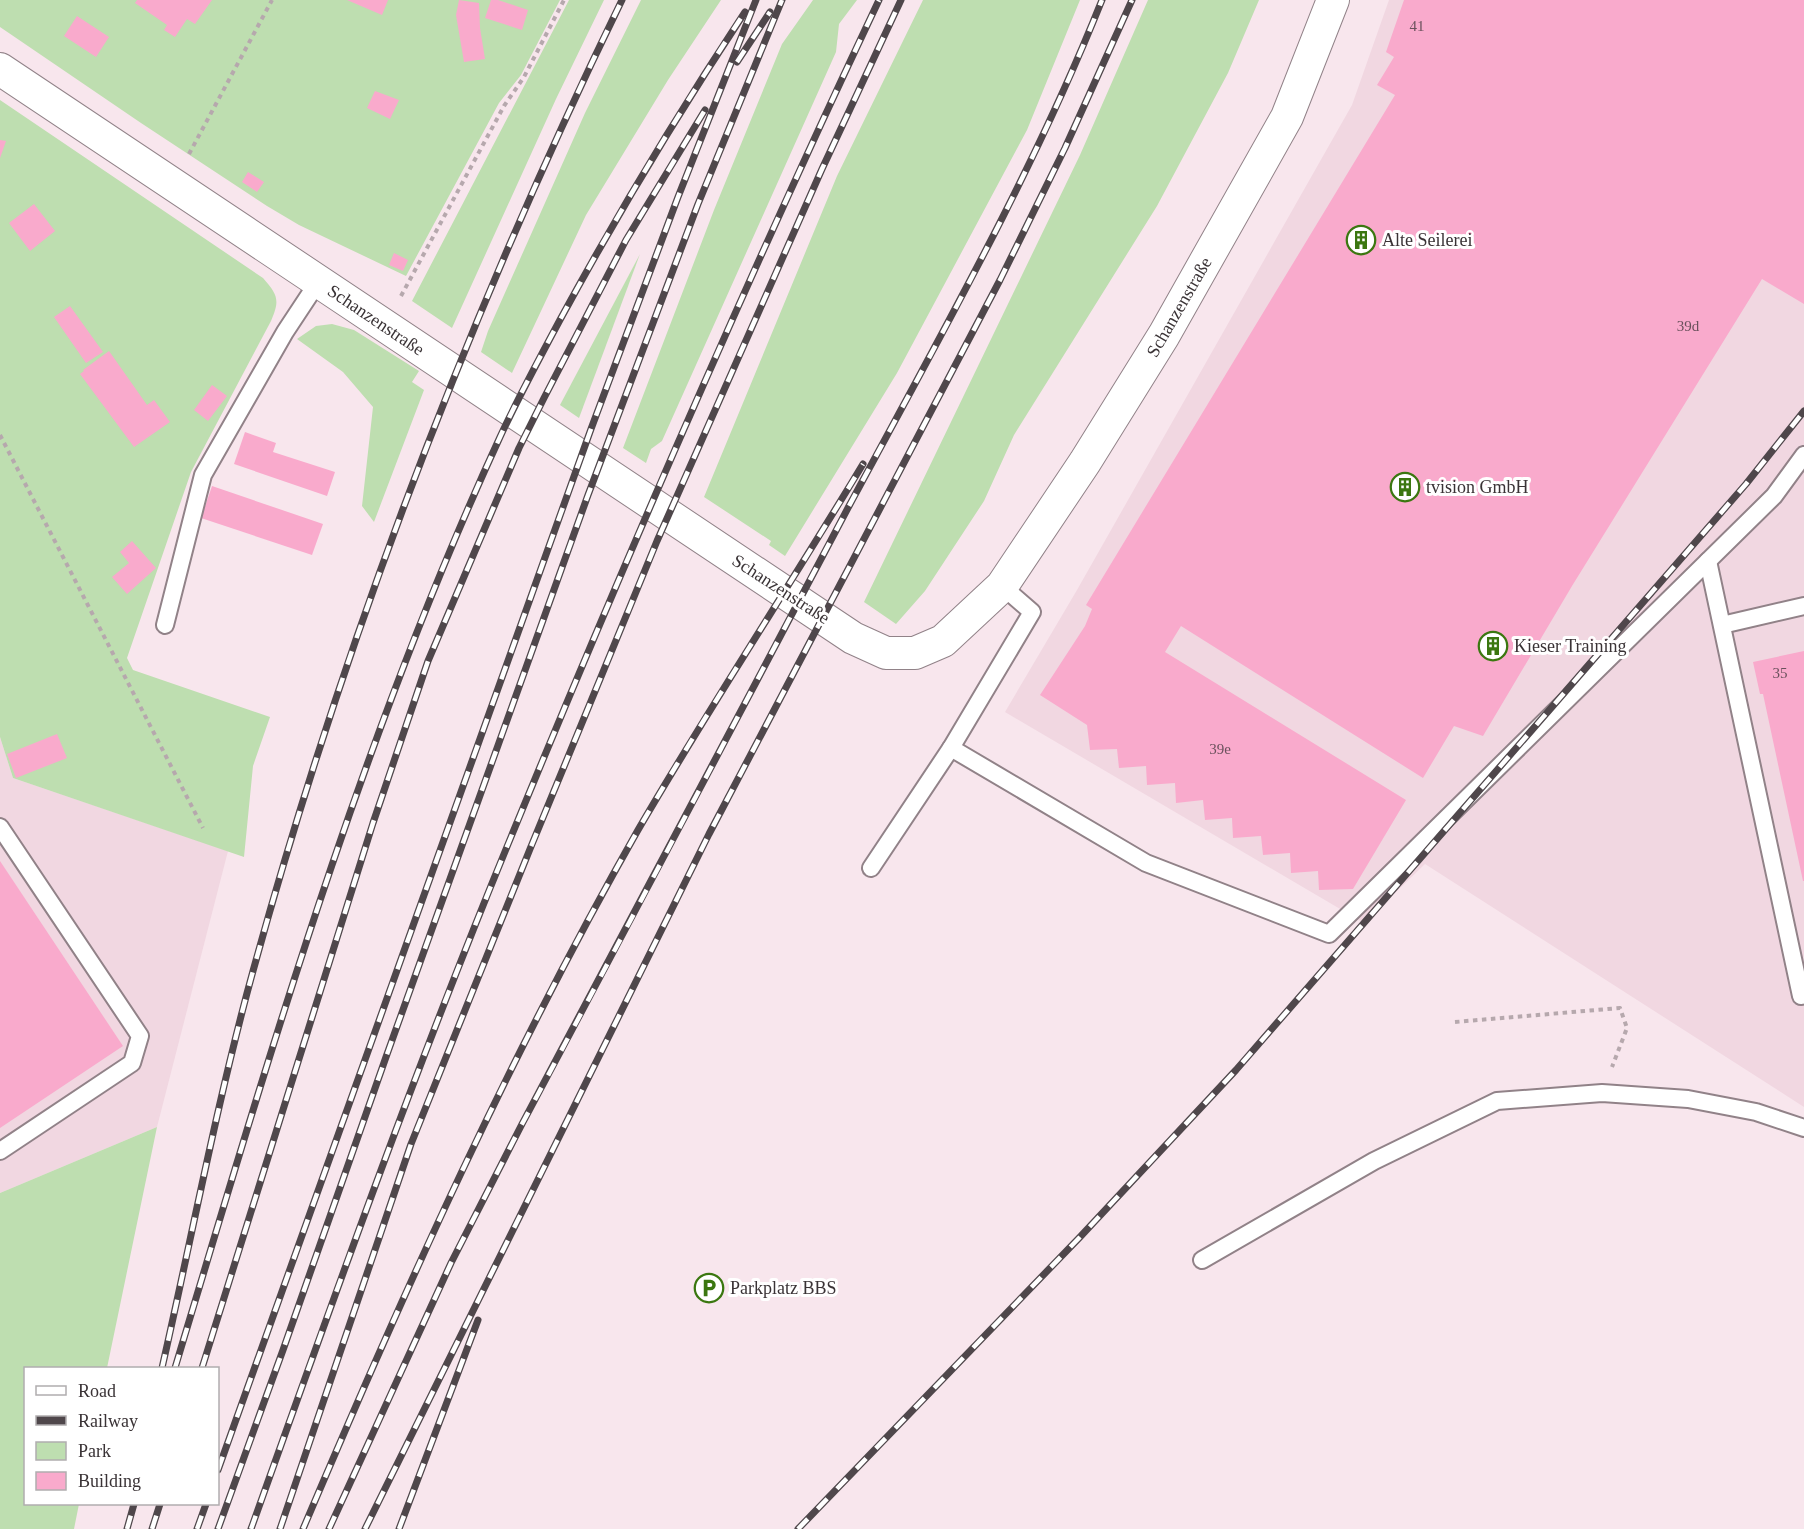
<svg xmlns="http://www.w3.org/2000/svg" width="1804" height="1529" font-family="Georgia,serif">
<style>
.built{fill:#f1d7e1}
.green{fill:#bedeb0}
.building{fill:#f9aacc}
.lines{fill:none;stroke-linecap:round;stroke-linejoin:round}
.service-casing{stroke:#918288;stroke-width:20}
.minor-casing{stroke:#918288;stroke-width:34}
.path{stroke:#b6a8ad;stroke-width:4;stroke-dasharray:4.5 4.5;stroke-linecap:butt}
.service{stroke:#fff;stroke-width:16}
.minor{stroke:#fff;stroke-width:32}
.rail-casing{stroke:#4f474b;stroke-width:7}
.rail{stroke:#fff;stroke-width:4.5;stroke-dasharray:14;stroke-linecap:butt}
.labels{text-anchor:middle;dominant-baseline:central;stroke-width:6;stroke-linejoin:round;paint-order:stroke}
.number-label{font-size:15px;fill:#6a515c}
.poi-label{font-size:18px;fill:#3a3336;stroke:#fff;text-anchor:start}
.street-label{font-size:18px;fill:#3a3336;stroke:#fff}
</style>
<rect width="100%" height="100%" fill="#f8e6ed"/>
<g class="built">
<path d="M1389,0H1804V1107L1425,864L1364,923L1005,712L1077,590L1352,105Z"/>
<path d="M0,737L13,778L228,851L157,1127L0,1193Z"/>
</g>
<g class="green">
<path d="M0,0H560L521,75L499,103L406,276L299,225L267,206L141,123L0,27Z"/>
<path d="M569,0H604L556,99L452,328L412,301Z"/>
<path d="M641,0H721L668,80L586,215L512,373L481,352L488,331L585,113Z"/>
<path d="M813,0H857L839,24L836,52L662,441L651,449L646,463L623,448L714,210L782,44Z"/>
<path d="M923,0H1080L1027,130L897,373L785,556L769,545L771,541L704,497L837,176Z"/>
<path d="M1148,0H1259L1228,73L1157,206L1014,435L984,501L925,591L896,624L864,602L1080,155Z"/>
<path d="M0,100L263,278C278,295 280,300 271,321L191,472L127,658L133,670L270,717L253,766L244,857L13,778L0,737Z"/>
<path d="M640,254L579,418L560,405Z"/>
<path d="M332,324L354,330L419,371L412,382L424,390L374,522L362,506L373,407L343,372L297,339L316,326Z"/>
<path d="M157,1127L107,1368H26V1504H79L74,1529H0V1193Z"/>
</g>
<g class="building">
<path d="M137,0H212L195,24L187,19L175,37L164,30L167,25L135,3Z"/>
<path d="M347,0H388L382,15Z"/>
<path d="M459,0L479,3L480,28L485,59L464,62L456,15Z"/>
<path d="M491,0H498L528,10L522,30L485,18Z"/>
<path d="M1404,0H1804V304L1762,279L1572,586L1483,736L1454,726L1423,778L1181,626L1165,652L1406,800L1353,889L1319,890L1318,871L1291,873L1290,853L1263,855L1261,836L1233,838L1232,818L1205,820L1203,800L1176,803L1175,783L1147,785L1146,766L1119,768L1117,749L1090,750L1087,725L1040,695L1085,626L1092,609L1086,605L1395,95L1377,85L1394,57L1386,52Z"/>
<path d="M77,16L109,37L96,57L64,36Z"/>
<path d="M375,91L399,100L390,119L367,108Z"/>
<path d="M0,140L6,141L0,158Z"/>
<path d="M248,172L264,182L257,192L242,182Z"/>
<path d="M34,204L55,231L30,251L9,223Z"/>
<path d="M394,253L408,260L403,271L389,265Z"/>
<path d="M70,306L103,352L86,363L54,317Z"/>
<path d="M109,351L147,405L154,400L170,422L134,447L80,374L84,371L83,370Z"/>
<path d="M212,385L227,396L208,421L194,410Z"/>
<path d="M245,432L276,443L273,452L335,472L327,496L234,464Z"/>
<path d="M212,486L323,524L312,555L201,518Z"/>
<path d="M132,541L156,568L127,594L112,577L129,563L120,552Z"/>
<path d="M1804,651V881H1803L1763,694H1760L1753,662Z"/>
<path d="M57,734L67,758L16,778L7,754Z"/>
<path d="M0,861L123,1046L0,1128Z"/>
</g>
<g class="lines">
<g class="service-casing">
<g id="service">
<path d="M1708,561L1801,996"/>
<path d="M165,625L203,475L285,332L318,282"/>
<path d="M1722,625L1804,606"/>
<path d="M951,748L1146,863L1329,934L1774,496L1804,455"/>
<path d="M0,827L140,1036L132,1063L0,1151"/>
<path d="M871,868L951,748L1032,612L1002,586"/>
<path d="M1202,1260L1374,1161L1497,1101L1602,1093L1688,1099L1756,1112L1804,1128"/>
</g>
</g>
<g class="minor-casing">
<path id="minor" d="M0,69L853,638L886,653H915L943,641L1002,586L1085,462L1164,335L1287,117L1333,0"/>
</g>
<g class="path">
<path d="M189,154L272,0"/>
<path d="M401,296L504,106L524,77L564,0"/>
<path d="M0,435L203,828"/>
<path d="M1455,1022L1620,1008L1627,1028L1612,1067"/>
</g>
<use href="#service" class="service"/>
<use href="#minor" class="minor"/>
<g class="rail-casing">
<g id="rail">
<path d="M737,62L770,12"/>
<path d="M162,1368C192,1236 217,1102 253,971C345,637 470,312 622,0"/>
<path d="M175,1368C270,1053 362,736 500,437C519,396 540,357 561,318C618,213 679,112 745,12"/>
<path d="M202,1368L373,823L428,661L519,448L544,398L626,240L705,110"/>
<path d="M218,1470L591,429L678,197L756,0"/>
<path d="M127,1529L134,1504"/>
<path d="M152,1529L160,1504"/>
<path d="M197,1529L206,1504"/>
<path d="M218,1529L283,1350L386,1057L588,495L698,204L782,0"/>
<path d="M251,1529C334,1297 417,1064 511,837C627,555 749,275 879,0"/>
<path d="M280,1529L411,1144L530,849L657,541L822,169L901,0"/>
<path d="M303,1529C404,1291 510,1055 638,830C710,706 789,587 863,464"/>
<path d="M329,1529L451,1263L522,1124C632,919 740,712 849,506C938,340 1032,175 1102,0"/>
<path d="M365,1529L709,834L1000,280L1065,148L1132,0"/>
<path d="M399,1529L478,1320"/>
<path d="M798,1529L1080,1237L1236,1070L1746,484L1804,411"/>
</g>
</g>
<use href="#rail" class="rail"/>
</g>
<defs>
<g id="building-ring" transform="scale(1.5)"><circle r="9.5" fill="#fff" stroke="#3b7710" stroke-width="1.5"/><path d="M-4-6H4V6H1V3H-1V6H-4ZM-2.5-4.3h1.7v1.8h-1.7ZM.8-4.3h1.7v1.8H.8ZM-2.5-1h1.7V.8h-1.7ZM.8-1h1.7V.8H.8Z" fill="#3b7710"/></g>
<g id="parking-ring" transform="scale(1.5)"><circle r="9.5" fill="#fff" stroke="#3b7710" stroke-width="1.5"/><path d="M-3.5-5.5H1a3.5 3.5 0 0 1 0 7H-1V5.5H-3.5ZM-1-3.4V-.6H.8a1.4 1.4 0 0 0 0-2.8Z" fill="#3b7710"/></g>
</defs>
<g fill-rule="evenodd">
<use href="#building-ring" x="1361" y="240"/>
<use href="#building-ring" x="1405" y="487"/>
<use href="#building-ring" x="1493" y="646"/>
<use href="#parking-ring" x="709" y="1288"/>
</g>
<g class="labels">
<g class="number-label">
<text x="1417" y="26">41</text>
<text x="1688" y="326">39d</text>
<text x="1780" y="673">35</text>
<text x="1220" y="749">39e</text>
</g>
<g class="poi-label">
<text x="1382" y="240">Alte Seilerei</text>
<text x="1426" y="487">tvision GmbH</text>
<text x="1514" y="646">Kieser Training</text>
<text x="730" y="1288">Parkplatz BBS</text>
</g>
<g class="street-label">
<text transform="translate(1179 307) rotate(-60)">Schanzenstraße</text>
<text transform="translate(376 320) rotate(34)">Schanzenstraße</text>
<text transform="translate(781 589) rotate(33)">Schanzenstraße</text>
</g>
</g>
<rect x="24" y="1367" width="195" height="138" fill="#ffffff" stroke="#b0adaf" stroke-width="1.5"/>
<rect x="36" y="1386" width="30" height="9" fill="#ffffff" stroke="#b0adaf" stroke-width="1.5"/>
<text x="78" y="1397" font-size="18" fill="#3a3336">Road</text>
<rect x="36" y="1416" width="30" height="9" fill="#4f474b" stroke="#b0adaf" stroke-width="1.5"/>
<text x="78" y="1427" font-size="18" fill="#3a3336">Railway</text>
<rect x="36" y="1442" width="30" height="18" fill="#bedeb0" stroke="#b0adaf" stroke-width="1.5"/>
<text x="78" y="1457" font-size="18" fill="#3a3336">Park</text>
<rect x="36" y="1472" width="30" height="18" fill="#f9aacc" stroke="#b0adaf" stroke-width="1.5"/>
<text x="78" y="1487" font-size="18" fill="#3a3336">Building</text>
</svg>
